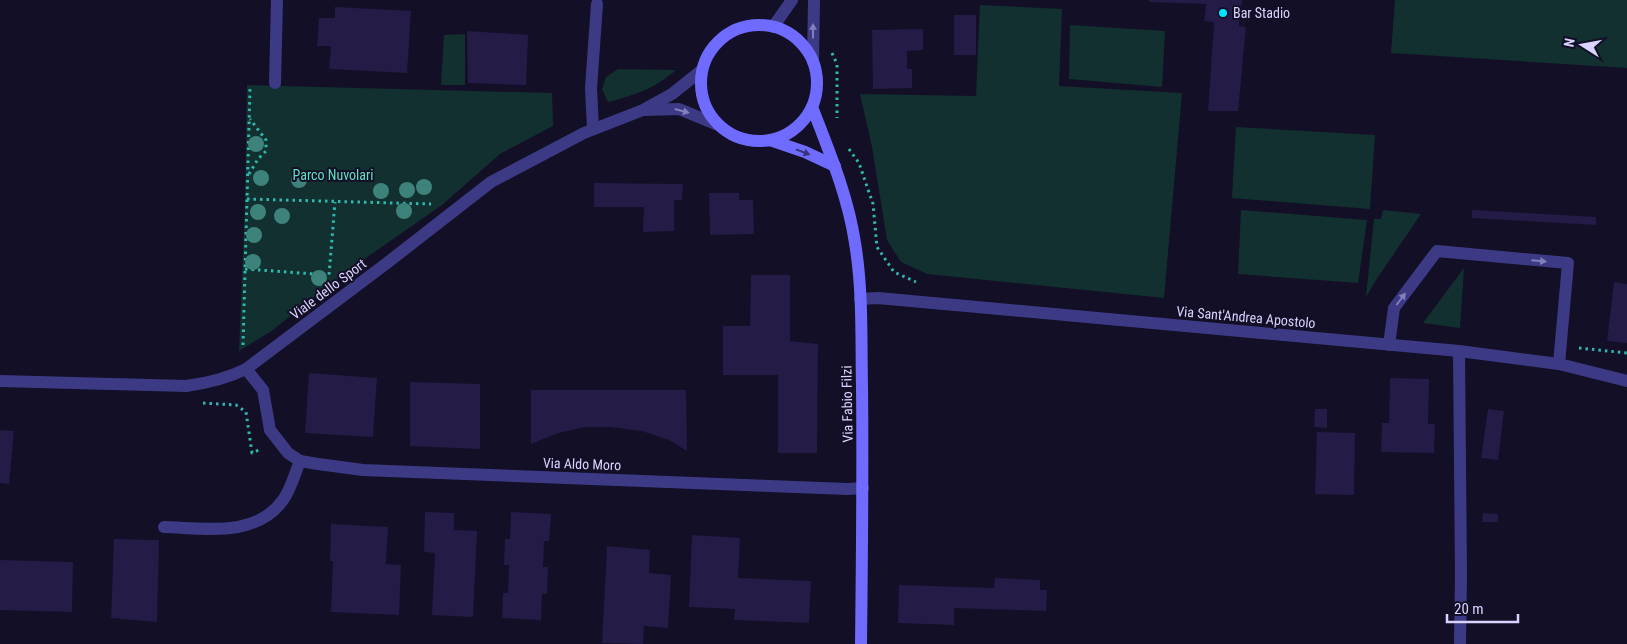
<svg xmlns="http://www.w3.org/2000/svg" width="1627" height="644" font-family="'Roboto Condensed',sans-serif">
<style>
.green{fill:#12302f}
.building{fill:#241b47}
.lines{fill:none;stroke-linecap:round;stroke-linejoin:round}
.path{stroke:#2fb8b0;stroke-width:3;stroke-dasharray:2.5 4;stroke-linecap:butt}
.service{stroke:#3d3a85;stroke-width:12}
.minor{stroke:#3d3a85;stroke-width:12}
.tertiary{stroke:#3d3a85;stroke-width:12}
.secondary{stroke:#6f6bff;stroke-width:12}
.tree{fill:#3d827b}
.oneway{fill:#837fbc}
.oneway2{fill:#38347d}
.poi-dot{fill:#00e5ff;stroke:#130f26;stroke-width:2}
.labels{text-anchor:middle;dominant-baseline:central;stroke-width:4;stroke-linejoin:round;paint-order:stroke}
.poi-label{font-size:14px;fill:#d9d4ff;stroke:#130f26;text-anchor:start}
.park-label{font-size:14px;fill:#5fe0c0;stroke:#130f26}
.street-label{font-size:14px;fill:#d9d4ff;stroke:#130f26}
</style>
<rect width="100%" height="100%" fill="#130f26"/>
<g class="green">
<path d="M1395,0H1627V68L1391,53Z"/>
<path d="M980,5L1062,9L1059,86L1182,93L1164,298L927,274L901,262L887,240L872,147L860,94L976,96Z"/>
<path d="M1070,25L1165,31L1162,87L1069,79Z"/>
<path d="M465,34V85H441L444,35Z"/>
<path d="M618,69L676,70C654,89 635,95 608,102L602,89L606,77Z"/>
<path d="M247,85L552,93L553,126L500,154L442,205L353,267L270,332L239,351L245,206Z"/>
<path d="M1236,127L1375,135L1370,209L1232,198Z"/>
<path d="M1241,210L1367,220L1358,283L1238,274Z"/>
<path d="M1383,210L1421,214L1376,280L1366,297L1374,219H1381Z"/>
<path d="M1464,268L1460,328L1423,323Z"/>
</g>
<g class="building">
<path d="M1149,0H1242L1239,26L1246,27L1238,111H1208L1214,22L1204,21L1206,4L1149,2Z"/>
<path d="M335,7L411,11L407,73L329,69L331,46H317L319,18H335Z"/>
<rect x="954" y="15" width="22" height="40"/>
<path d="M923,29V50L907,51V69H912V88L873,89L872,30Z"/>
<path d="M467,31L528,35L526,85L468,83Z"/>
<path d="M594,183L683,184L682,200H674V231L643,232L644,207H594Z"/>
<path d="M709,193H739V200H753L754,234L710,235Z"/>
<path d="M1472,210L1596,217V225L1472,218Z"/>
<path d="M751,275H790V341L818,344L817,453H778V375H723V326H750Z"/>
<path d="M1614,282L1627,284V343L1607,341Z"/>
<path d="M309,373L377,378L373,437L305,433Z"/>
<path d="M1390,378L1429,379L1428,424H1435L1434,453L1381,452L1382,423H1389Z"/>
<path d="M410,382L480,384V449L410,446Z"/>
<path d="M531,390H686L687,451L669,440L642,431L610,427H585L558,433L531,444Z"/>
<path d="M1315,409H1327V428L1314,427Z"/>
<path d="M1488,409L1504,411L1498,460L1481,458Z"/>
<path d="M0,430L14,431L9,484L0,483Z"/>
<path d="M1317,432L1355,433L1354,495L1315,494Z"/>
<path d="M425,512L454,513V530L477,531L473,617L432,615L435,553L424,552Z"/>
<path d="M511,512L551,514L549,541H544L543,567H548L547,594H542L541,620L502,618L503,593H508L509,565H504L505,539H510Z"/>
<path d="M1483,513L1498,514V522H1482Z"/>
<path d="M331,524L388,527L386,564L401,565L399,615L331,612L333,561H330Z"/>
<path d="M692,535L740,538L738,578L811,581L809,623L734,620L735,609L689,607Z"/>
<path d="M114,539L159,540L157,622L111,618Z"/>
<path d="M607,546L650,550L649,573L671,575L668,628L644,626L643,644L602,643Z"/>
<path d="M0,560L73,562L72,612L0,610Z"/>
<path d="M995,578L1040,580V590H1047L1046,611L954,608V625L898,623L899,585L994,588Z"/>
</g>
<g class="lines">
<g class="path">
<path d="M832,53L837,64V118"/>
<path d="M849,149L859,163L873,204L877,247L894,272L916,282"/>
<path d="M249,174L258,159L266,151V140L250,119"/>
<path d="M247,199L431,204"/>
<path d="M245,269L329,275L335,202"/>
<path d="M243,345L250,88"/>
<path d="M1579,348L1627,353"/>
<path d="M203,403L236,405L246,412L252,453L261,449"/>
</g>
<g class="service">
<path d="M593,129L591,88L597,4"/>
<path d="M1389,345L1394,308L1437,251L1568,263L1559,364"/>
</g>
<g class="minor">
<path d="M275,83L277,0"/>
<path d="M860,299L878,298L1459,351L1559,364L1627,381"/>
<path d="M1459,351L1461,576L1460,644"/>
<path d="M246,369L263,390L270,430L288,453L300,461L318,464L363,470L848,489L863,488"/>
<path d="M164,527C205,528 256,538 283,500C291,489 295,473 300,461"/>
</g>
<g class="tertiary">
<path d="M773,27L792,0"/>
<path d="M813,62L814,0"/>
<path d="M645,110L679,109L718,125"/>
<path d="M0,381L186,386C208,383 226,379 246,369L387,263L491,182L584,133L643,110L672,94L702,70"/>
</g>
<g class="secondary">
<circle cx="759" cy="83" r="58"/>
<path d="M812,107C829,151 848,196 855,243C863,291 861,339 862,387C863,473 862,558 861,644"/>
<path d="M770,140L805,152L835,166"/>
</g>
</g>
<g class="tree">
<circle cx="256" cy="144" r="8"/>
<circle cx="261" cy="178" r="8"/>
<circle cx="299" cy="180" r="8"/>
<circle cx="424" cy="187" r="8"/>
<circle cx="407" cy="190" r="8"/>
<circle cx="381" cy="191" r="8"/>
<circle cx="404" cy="211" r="8"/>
<circle cx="258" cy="212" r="8"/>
<circle cx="282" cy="216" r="8"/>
<circle cx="254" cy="235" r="8"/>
<circle cx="253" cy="262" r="8"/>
<circle cx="319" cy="278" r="8"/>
</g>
<defs><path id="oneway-solid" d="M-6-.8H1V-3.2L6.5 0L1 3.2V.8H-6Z" transform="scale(1.25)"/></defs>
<g class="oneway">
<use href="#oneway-solid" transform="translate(813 31) rotate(-90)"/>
<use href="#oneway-solid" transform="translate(682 111) rotate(15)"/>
<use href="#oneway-solid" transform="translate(1539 261) rotate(5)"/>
<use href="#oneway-solid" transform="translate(1401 299) rotate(-53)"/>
</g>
<use class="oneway2" href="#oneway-solid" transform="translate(803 152) rotate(21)"/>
<circle class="poi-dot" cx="1223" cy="13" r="5"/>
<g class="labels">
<g class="poi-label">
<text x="1233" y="13">Bar Stadio</text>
</g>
<g class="park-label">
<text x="333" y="175">Parco Nuvolari</text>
</g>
<g class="street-label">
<text transform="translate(328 289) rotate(-37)">Viale dello Sport</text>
<text transform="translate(1246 317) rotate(5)">Via Sant'Andrea Apostolo</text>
<text transform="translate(847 404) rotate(-91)">Via Fabio Filzi</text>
<text transform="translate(582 464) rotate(2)">Via Aldo Moro</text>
</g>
</g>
<g transform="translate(1582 45) rotate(281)" stroke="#130f26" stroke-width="4" paint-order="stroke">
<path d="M0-4L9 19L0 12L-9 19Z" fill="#d9d4ff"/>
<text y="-8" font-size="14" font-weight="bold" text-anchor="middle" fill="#d9d4ff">N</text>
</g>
<path d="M1447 614v8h71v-8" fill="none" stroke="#d9d4ff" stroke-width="2.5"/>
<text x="1454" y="614" font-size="15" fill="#d9d4ff" stroke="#130f26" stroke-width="4" paint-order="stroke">20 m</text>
</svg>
